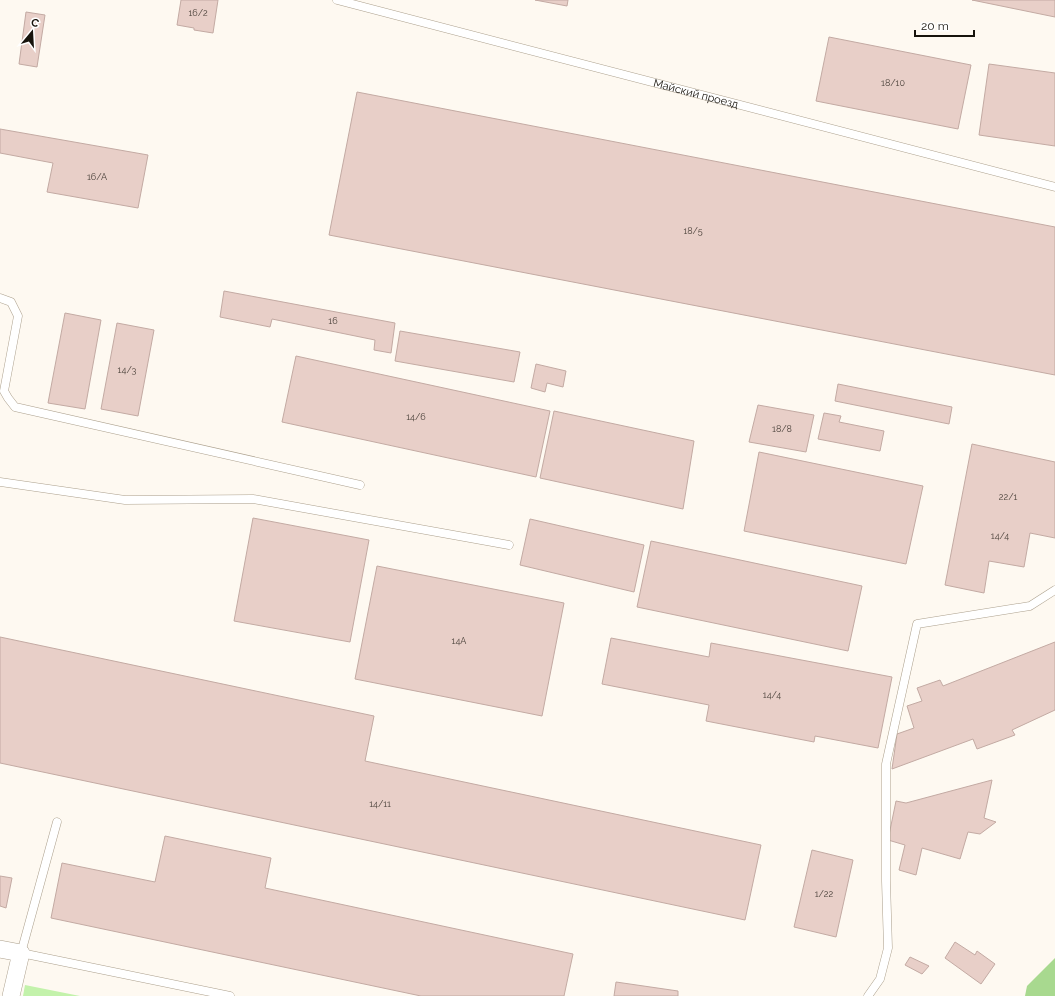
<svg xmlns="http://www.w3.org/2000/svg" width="1055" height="996" font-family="Raleway,sans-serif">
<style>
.green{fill:#c3f2ab}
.forest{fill:#a8d98f}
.building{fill:#e8cfc8;stroke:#c3aaa3}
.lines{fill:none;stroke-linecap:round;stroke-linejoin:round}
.lane-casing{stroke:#aca08d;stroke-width:9}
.street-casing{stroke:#aca08d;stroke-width:18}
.lane{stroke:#fff;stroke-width:8}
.street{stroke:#fff;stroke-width:17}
.labels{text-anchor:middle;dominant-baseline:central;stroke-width:4;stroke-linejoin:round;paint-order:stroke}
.number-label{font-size:9px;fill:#4b423b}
.street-label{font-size:11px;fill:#17130c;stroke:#fff}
</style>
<rect width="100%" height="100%" fill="#fef9f1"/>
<path class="green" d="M25,985L80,996H23Z"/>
<path class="forest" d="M1055,958V996H1025L1027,986Z"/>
<g class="building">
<path d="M181,0H218L213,33L194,30V28L177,25Z"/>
<path d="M535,0H568L567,6Z"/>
<path d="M972,0H1055V17Z"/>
<path d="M26,12L45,15L37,67L19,64Z"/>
<path d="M829,37L971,65L958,129L816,101Z"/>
<path d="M989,64L1055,73V146L979,135Z"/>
<path d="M357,92L1055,227V375L329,235Z"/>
<path d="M0,129L148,155L138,208L47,192L53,163L0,153Z"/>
<path d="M224,291L395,323L391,353L374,350L375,340L272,319L270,327L220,317Z"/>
<path d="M65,313L101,320L85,409L48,403Z"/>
<path d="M117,323L154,330L138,416L101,409Z"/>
<path d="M400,331L520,352L514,382L395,361Z"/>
<path d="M296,356L550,411L536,477L282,422Z"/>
<path d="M536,364L566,371L563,387L547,383L545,392L531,388Z"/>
<path d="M838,384L952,407L949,424L835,401Z"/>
<path d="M758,405L814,415L806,452L749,442Z"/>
<path d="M554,411L694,441L683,509L540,478Z"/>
<path d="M824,413L841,416L839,422L884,431L880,451L818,439Z"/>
<path d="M972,444L1055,462V538L1030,533L1024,567L989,561L984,593L945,585Z"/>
<path d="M759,452L923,486L906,564L744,531Z"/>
<path d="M253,518L369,540L350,642L234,621Z"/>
<path d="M530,519L644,545L634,592L520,565Z"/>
<path d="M651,541L862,586L848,651L637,607Z"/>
<path d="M377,566L564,603L542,716L355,679Z"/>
<path d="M0,637L374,716L365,761L761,845L745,920L0,763Z"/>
<path d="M611,638L709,657L711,643L892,677L878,748L815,736L814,742L706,721L709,705L602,684Z"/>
<path d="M1055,642V710L1012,730L1015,735L977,749L973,739L892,769L897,734L914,728L907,706L922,701L917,688L940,680L943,686Z"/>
<path d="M992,780L984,818L996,822L980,834L968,832L960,859L922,848L916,875L899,870L905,845L888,840L896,801L906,803Z"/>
<path d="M165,836L271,858L265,888L573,954L564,996H421L51,918L62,863L155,882Z"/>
<path d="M812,850L853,860L836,937L794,927Z"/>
<path d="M0,876L12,878L6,908L0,906Z"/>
<path d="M955,942L975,955L977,951L995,964L981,984L945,958Z"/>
<path d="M910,957L929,966L922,974L905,965Z"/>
<path d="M616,982L678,991V996H614Z"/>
</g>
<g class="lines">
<g class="lane-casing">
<g id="lane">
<path id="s1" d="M337,0L1055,187"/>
<path d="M0,298L11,302L18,316L4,391L8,398L15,407L360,485"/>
<path d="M0,482L125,500L253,499L509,545"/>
<path d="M57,822L21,953L230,996"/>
<path d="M868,996L880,979L888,948L886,881V764L917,624L1030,606L1055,590"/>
</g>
</g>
<g class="street-casing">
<path id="street" d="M0,949L21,953L11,996"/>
</g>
<use href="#lane" class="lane"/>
<use href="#street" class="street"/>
</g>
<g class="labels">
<g class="number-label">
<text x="198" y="13">16/2</text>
<text x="893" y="83">18/10</text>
<text x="97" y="177">16/A</text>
<text x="693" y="231">18/5</text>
<text x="333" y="321">16</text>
<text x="127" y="370">14/3</text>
<text x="416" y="417">14/6</text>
<text x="782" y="429">18/8</text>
<text x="1008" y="497">22/1</text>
<text x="1000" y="536">14/4</text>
<text x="459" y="641">14А</text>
<text x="772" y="695">14/4</text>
<text x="380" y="804">14/11</text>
<text x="824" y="894">1/22</text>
</g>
<g class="street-label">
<text stroke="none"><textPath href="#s1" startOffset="371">Майский проезд</textPath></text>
</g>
</g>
<g transform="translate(32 32) rotate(18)" stroke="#ffffff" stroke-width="3" paint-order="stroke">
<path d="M0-3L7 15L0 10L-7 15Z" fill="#17130c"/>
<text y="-6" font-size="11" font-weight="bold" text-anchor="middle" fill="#17130c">С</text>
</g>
<path d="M915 30v6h59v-6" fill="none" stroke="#17130c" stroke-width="2"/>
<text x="921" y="30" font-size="12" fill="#17130c" stroke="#ffffff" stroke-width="3" paint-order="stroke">20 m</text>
</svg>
